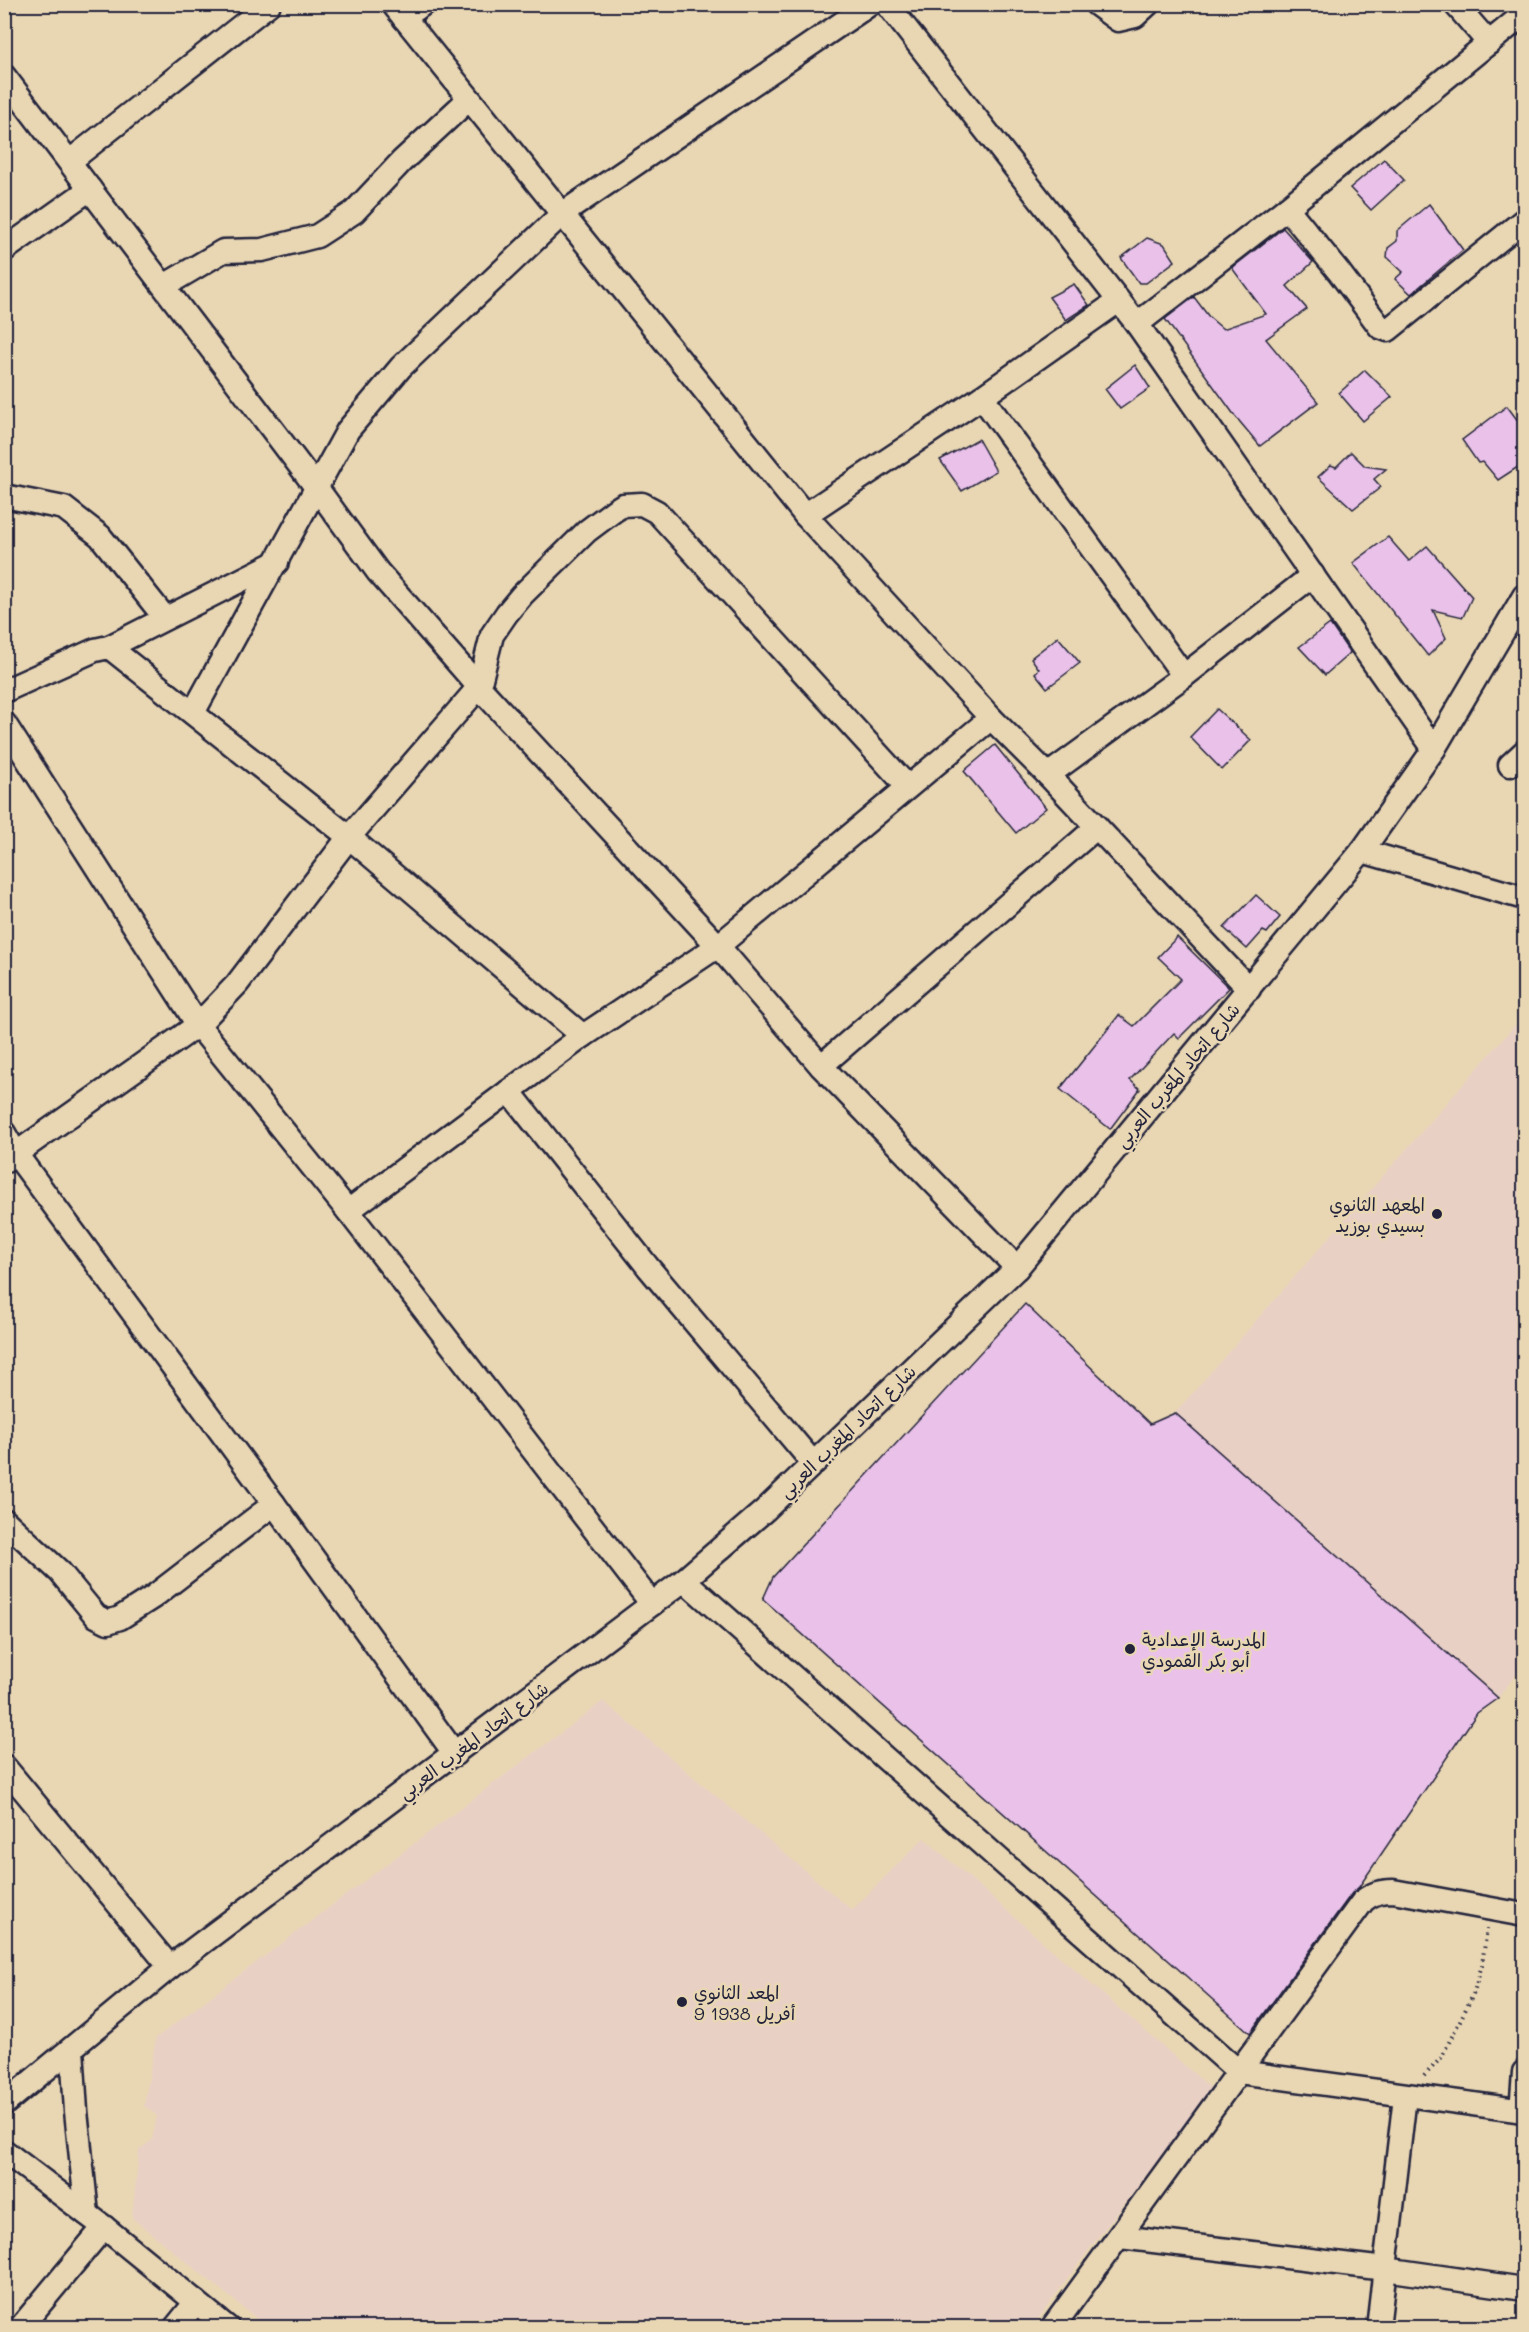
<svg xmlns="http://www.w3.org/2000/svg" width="1529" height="2332" font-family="Mali,'Playpen Sans Arabic',sans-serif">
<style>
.built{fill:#e9d0c4}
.building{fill:#e9c1e9;stroke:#22223b;stroke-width:1.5}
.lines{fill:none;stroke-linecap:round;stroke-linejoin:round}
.minor-casing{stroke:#22223b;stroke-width:27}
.path{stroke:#22223b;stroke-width:4;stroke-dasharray:1.5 4.5;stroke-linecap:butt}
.minor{stroke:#e9d7b4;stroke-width:22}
.poi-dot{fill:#22223b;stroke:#e9d7b4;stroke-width:2}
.labels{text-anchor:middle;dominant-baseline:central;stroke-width:5;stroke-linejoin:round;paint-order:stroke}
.street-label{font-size:18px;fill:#22223b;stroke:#e9d7b4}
.poi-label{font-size:18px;fill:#22223b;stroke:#e9d7b4;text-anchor:start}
</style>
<rect width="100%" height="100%" fill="#e9d7b4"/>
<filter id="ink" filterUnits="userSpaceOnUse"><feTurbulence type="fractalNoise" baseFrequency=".0167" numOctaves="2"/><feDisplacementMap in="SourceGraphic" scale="12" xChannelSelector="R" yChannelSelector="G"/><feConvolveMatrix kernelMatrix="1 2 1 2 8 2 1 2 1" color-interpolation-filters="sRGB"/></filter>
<g filter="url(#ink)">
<g class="built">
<path d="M1524,1015V1664L1498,1698L1175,1413Z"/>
<path d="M603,1701L852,1910L924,1838L1214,2091L1103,2231L1032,2327H267L132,2218L139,2150L152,2140L157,2116L144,2106L156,2038Z"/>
</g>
<g class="building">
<path d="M1384,159L1404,180L1371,210L1350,188Z"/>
<path d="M1429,204L1463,250L1411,294L1395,279L1403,272L1387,257L1388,248L1397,241V231Z"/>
<path d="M1283,228L1313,262L1287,286L1307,309L1266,339L1318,402L1260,446L1235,416L1165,319L1194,297L1209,317L1223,329L1266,314L1232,268Z"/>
<path d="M1147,238L1164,244L1175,261L1146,283H1139L1121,258Z"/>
<path d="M1074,284L1089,305L1066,320L1049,297Z"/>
<path d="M1135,365L1150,388L1120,409L1105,389Z"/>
<path d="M1365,370L1392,397L1363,421L1339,393Z"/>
<path d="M1507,406L1524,429V463L1498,480L1483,462L1478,463L1462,440Z"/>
<path d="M978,439L996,471L962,491L940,460Z"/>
<path d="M1351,452L1365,466L1386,469L1374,479L1381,487L1353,509L1318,477L1331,465L1336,467Z"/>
<path d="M1388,537L1409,561L1427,546L1472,597L1463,617L1433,610L1446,638L1428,656L1353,563Z"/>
<path d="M1330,624L1350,653L1325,675L1299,647Z"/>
<path d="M1058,637L1080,663L1047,688L1035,673L1039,669L1031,658Z"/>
<path d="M1217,709L1251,740L1222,770L1190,737Z"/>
<path d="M995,745L1046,808L1016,833L964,771Z"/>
<path d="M1256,895L1280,917L1267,933L1263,931L1247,949L1224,928Z"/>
<path d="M1177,937L1229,988L1179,1038L1174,1033L1130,1080L1140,1089L1110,1129L1060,1089L1119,1015L1134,1026L1181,979L1158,957Z"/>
<path d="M1025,1304L1150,1424L1175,1413L1498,1698L1477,1713L1359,1887L1352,1893L1250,2033L763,1599L773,1577Z"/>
</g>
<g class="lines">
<g class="minor-casing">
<g id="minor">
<path d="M393,4L805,515L991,718L1048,775L1249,989"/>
<path d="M887,4L1137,324L1434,749"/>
<path d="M1096,4L1118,20L1135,16L1148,4"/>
<path d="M1455,4L1489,43"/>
<path d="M404,18L423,4"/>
<path d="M4,76L316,487L378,572L479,687L718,946L821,1066L1017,1268"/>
<path d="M70,161L269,4"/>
<path d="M1287,208L1339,272L1380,327L1388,330L1524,220"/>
<path d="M4,250L90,189"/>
<path d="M164,286L223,251L262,250L317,236L354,212L402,161L469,99"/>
<path d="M1137,324L1287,208L1524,14"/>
<path d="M982,397L1184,676"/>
<path d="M4,496L64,508L100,536L165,618"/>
<path d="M805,515L982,397L1117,302"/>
<path d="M109,647L349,837L583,1036"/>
<path d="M4,691L95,650L109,647L277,562"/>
<path d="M193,713L348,430L401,367L562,214L870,4"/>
<path d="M4,723L198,1025L348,1211L652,1604"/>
<path d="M1510,765L1524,752"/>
<path d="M1048,775L1184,676L1313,575"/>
<path d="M1362,851L1524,898"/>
<path d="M821,1066L1097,827"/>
<path d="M509,1091L648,1267L813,1463"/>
<path d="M4,1133L16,1154L274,1504L455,1754"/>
<path d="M4,1162L198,1025L237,984L349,837L479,687L492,635L507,613L522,595L587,531L615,510L623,505L642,504L657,512L907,786"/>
<path d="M348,1211L583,1036L718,946L991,718"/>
<path d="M4,1520L60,1572L96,1616L108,1622L120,1618L153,1597L274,1504"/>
<path d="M684,1580L1239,2072L1524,2111"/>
<path d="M4,1766L170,1967"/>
<path d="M72,2049L76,2111L87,2214"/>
<path d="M4,2104L170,1967L684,1580L765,1510L1017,1268L1362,851L1434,749L1524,596"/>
<path d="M1521,2111L1524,2072"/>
<path d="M4,2151L104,2227L228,2328"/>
<path d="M1120,2237L1385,2269L1524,2289"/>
<path d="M20,2328L104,2227"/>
<path d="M175,2328L196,2302"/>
<path d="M1052,2328L1363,1901C1373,1893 1381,1891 1393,1891L1524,1915"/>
<path d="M1378,2328L1405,2096"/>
</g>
</g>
<path class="path" d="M1424,2076L1441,2058L1473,1995L1482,1965L1487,1929"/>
<use href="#minor" class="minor"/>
</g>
</g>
<g class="poi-dot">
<circle cx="1437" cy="1214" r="6"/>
<circle cx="1130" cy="1649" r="6"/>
<circle cx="682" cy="2002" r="6"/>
</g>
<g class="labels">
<g class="street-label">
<text transform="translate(1177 1075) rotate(-50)">شارع اتحاد المغرب العربي</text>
<text transform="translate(847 1431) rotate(-44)">شارع اتحاد المغرب العربي</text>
<text transform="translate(473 1740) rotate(-37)">شارع اتحاد المغرب العربي</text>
</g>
<g class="poi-label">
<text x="1425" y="1204" text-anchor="end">المعهد الثانوي<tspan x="1425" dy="21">بسيدي بوزيد</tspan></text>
<text x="1142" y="1639">المدرسة الإعدادية<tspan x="1142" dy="21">أبو بكر القمودي</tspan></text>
<text x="694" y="1992">المعد الثانوي<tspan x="694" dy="21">9 أفريل 1938</tspan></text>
</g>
</g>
<rect width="1529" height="2332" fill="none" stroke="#e9d7b4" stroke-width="24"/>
<rect x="12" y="12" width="1505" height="2308" fill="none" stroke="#22223b" stroke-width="2" filter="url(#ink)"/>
</svg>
